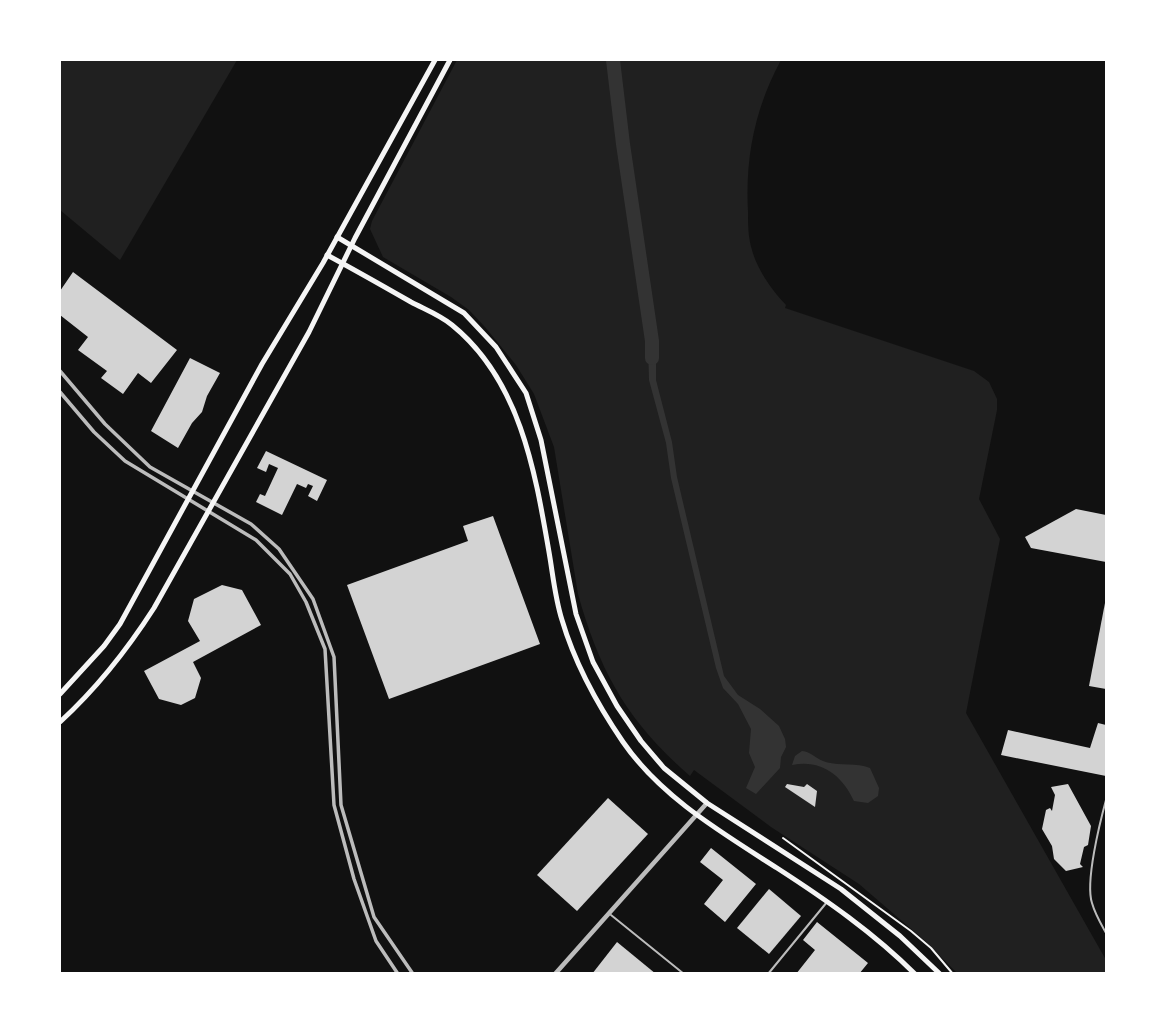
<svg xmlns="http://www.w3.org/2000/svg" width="1166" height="1033" font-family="Signika,sans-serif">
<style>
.green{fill:#202020}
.water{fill:#333}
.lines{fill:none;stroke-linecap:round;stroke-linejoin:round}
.river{stroke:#333;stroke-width:14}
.building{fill:#d3d3d3}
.path{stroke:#f5f5f5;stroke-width:2}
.service{stroke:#bcbcbc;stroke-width:2}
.minor{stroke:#bcbcbc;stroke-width:3.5}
.tertiary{stroke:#bcbcbc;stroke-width:4.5}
.primary{stroke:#f5f5f5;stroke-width:5}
</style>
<rect width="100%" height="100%" fill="#111"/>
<g class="green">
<path d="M60,60H237L120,260L60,210Z"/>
<path d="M457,60H781C755,108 745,157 748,212C748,224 748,237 752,250C757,269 772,291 786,305L785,308L974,371L989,382L997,399V410L979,499L1000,539L966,713L1106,960V973H957L924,940L859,884L771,827L694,770L690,776C628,722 600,673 578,594L554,447L534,394L516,365L485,327L469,310L451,297L383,257L370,229L372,221Z"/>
</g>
<g class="water">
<path d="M656,340V380L672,442L677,477L724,676L738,695L760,709L779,726L785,739L786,747L781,757L780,768L756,794L746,788L755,767L749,753L751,729L738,704L723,688L716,668L671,478L666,443L649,380L648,341Z"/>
<path d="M802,751C811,752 815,758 823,761C839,767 855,762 870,768L879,788L878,796L868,803L854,801C842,775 821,759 792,765L795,756Z"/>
</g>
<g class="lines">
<path class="river" d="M613,60L623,144L652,341V358"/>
</g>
<g class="building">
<path d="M73,272L177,350L151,383L138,373L123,394L101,378L107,371L78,350L88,337L60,315V291Z"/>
<path d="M190,358L220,373L207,396L202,412L192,423L178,448L151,431Z"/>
<path d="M266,451L327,480L317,501L308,496L313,486L308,484L306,488L297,484L282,515L256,502L260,494L265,496L278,468L269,464L266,472L257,468Z"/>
<path d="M1076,509L1106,515V562L1031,548L1025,537Z"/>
<path d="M493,516L540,644L389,699L347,585L468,541L463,526Z"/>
<path d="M222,585L242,590L261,625L193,662L201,678L195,698L181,705L159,699L144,671L200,641L188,621L194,599Z"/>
<path d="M1105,603H1106V689L1089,686Z"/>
<path d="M1098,723L1106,725V776L1001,755L1008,730L1090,748Z"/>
<path d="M787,784L804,787L807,784L817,791L815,807L785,787Z"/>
<path d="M1068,784L1091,826L1088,845L1084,847L1080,864L1083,867L1066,871L1054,859L1052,846L1042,829L1046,810L1050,808L1052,811L1055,795L1051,787Z"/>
<path d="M608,798L648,834L577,911L537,875Z"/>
<path d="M711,848L756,884L725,922L704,904L723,880L700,862Z"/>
<path d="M769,889L801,916L769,954L737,928Z"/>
<path d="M817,922L868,963L859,974H796L815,950L803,940Z"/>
<path d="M617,942L656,974H592Z"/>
</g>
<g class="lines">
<path class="path" d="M783,838L911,931L931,948L953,974"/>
<g class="service">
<path d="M1106,800C1100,822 1085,882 1092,903C1095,914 1101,924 1106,933"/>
<path d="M611,915L684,974"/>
<path d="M768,974L827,902"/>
</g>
<g class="minor">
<path d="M60,371L105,424L150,467L251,524L279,549L313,599L334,657L341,805L374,917L413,974"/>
<path d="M60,392L94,432L125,461L256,540L290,574L306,602L325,649L334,805L354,879L376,941L398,974"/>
</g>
<path class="tertiary" d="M555,974L707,803"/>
<g class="primary">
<path d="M337,237L464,313L496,347L526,393L541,440L576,614L593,662L617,706L641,741L664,768L707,803L841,889L900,936L940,974"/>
<path d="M327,255C355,270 383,286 411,302C424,309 440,315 452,325C520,380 535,471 549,552C553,575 555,598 562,620C575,664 597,704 623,742C661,797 721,832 777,868C825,899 874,933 915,974"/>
<path d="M60,694L104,646L120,624L262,364L323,263L435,60"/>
<path d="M60,722C96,689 127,650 154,608L309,332L355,238L450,60"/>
</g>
</g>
<rect width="1166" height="1033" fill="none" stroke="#ffffff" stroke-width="122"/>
</svg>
